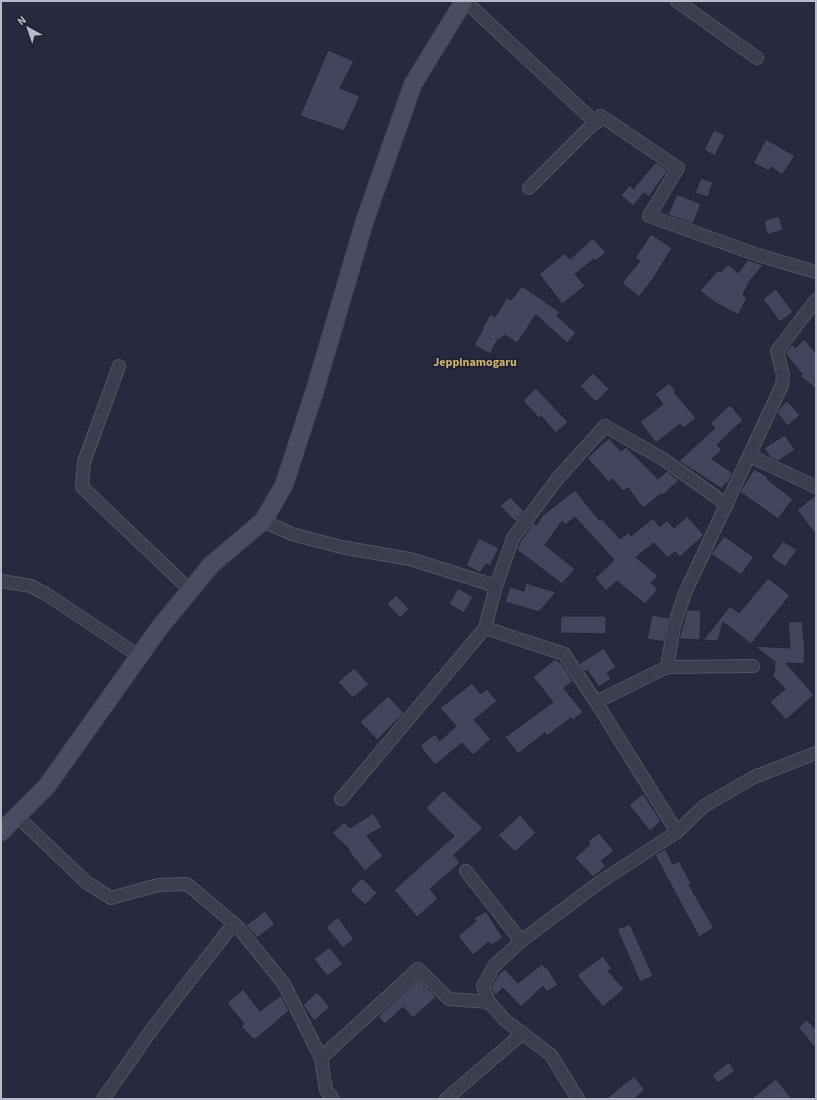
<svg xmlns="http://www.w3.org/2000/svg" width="817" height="1100" font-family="'Source Sans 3',sans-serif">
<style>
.building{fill:#42455b;stroke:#222435}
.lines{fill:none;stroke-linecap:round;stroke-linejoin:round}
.street-casing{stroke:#535566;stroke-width:14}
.secondary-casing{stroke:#454657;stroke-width:19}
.street{stroke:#3b3e4e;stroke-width:12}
.secondary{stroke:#4a4c61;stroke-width:17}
.labels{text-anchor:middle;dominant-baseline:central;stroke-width:4;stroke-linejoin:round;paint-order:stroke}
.neighbourhood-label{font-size:12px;font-weight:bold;fill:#ccb36f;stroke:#202233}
</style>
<rect width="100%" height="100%" fill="#272a3e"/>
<g class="building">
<path d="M328,50L354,61L340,88L360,96L344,131L300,116Z"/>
<path d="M714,130L725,135L715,156L704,150Z"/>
<path d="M766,139L795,156L782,175L771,167L769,171L753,163Z"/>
<path d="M656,162L668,170L649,197L644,193L633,206L621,195L630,185L633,189Z"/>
<path d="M701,178L713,182L708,197L695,193Z"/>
<path d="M677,194L701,204L693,224L668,215Z"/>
<path d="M779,216L783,230L767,235L764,221Z"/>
<path d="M651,234L672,248L653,279L639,297L622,283L640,261L635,258Z"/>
<path d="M593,238L606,252L596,261L594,259L575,274L585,286L562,304L539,274L565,253L570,259Z"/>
<path d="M748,260L763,265L749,282L743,295L747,298L738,315L714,302L700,291L718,270L721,272L728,264L738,273Z"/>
<path d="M522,286L560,312L557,316L576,333L567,343L536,315L517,343L504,335L500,340L498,339L490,354L474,345L483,329L482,328L491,314L495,317L507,298L511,300Z"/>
<path d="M776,289L793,312L780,322L763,299Z"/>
<path d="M804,339L816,353V389L800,376L802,374L785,353L792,344L795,348Z"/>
<path d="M593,373L609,389L596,402L580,386Z"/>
<path d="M669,383L676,391L674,392L696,418L684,428L680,424L656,443L640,422L663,404L655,394Z"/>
<path d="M536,388L568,422L556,433L541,416L539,418L523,401Z"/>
<path d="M787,401L800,415L788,426L777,413L780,408Z"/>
<path d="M730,405L743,420L717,445L722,450L712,459L733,473L727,484L726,483L722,489L679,461L715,428L710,423Z"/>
<path d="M785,435L795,450L778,461L770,457L764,448Z"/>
<path d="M609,438L621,451L626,447L658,479L667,471L679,480L663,495L661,494L643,508L628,488L623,491L612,479L609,482L587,458Z"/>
<path d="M754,469L768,477L767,479L793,499L778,519L740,492Z"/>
<path d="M575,490L599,520L601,518L620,539L629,532L631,536L653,518L660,527L667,520L674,528L687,516L704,535L680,557L675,552L668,558L654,543L636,557L658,576L651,583L658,589L645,604L617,581L606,591L595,578L614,560L575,517L565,525L562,521L545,545L575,569L562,584L517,550L520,542L534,522L536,525L542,516Z"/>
<path d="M816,495V535L797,510Z"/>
<path d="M510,497L524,511L516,522L500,506Z"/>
<path d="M724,536L754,557L741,575L711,554Z"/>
<path d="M479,538L499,548L490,566L486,564L480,573L466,565Z"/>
<path d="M783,541L797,550L785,567L771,557Z"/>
<path d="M768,578L790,595L751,644L723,622L718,641L703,640L730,606L739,613Z"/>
<path d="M526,583L556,592L539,612L505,602L510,587L524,591Z"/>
<path d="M458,588L473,597L464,613L449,604Z"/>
<path d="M396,595L409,609L400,618L387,604Z"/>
<path d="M687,610H701L700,640L679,639Z"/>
<path d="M652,615L669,618L664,642L647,639Z"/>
<path d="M561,616H606V634L560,633Z"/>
<path d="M802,621L805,649L804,664L786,663L814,695L786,720L770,702L785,689L772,675L774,673L775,662L754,646L790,648L788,622Z"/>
<path d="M604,648L616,667L607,673L611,679L599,687L587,670L585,672L579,664Z"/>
<path d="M555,659L561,663L573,681L564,688L583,712L573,720L571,718L547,736L545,733L518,754L505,737L553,702L533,677Z"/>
<path d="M354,668L369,684L353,698L338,682Z"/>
<path d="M472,683L481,694L487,689L497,701L474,720L491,739L473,755L462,743L435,765L420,746L435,734L440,741L456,726L440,708Z"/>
<path d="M388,696L404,713L377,740L360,722Z"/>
<path d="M443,790L483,828L454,855L460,863L430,889L438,899L417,917L394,890L454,836L426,808Z"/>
<path d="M643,794L661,821L650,831L629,805Z"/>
<path d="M373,813L382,827L367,836L383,856L365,871L348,850L349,849L332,833L344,822L350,828Z"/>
<path d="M520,815L536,833L515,852L498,835Z"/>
<path d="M599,833L614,851L601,861L606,866L593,877L575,858L590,844L588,841Z"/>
<path d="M665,849L673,864L679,861L691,883L689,885L714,928L699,937L655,855Z"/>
<path d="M362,878L377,893L365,905L350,890Z"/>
<path d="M265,911L275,924L257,938L246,925Z"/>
<path d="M486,911L503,938L492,945L489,942L473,955L458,936L476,921L474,918Z"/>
<path d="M338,917L354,939L343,948L326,927Z"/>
<path d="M630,924L653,976L640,982L617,929Z"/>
<path d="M329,947L343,964L327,976L314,959Z"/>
<path d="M603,956L612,969L608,971L624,989L603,1007L577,975Z"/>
<path d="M542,964L548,969L558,985L546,992L543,986L521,1007L503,988L496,995L493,992L491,987L497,976L505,969L518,983Z"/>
<path d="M418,979L436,997L413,1018L403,1007L385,1024L378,1016Z"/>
<path d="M243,989L260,1011L281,995L289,1011L254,1040L241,1026L244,1024L227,1003Z"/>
<path d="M317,992L330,1007L314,1021L303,1005Z"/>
<path d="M807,1020L816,1030V1049L798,1027Z"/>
<path d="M729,1062L735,1071L718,1083L712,1075Z"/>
<path d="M634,1076L645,1090L634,1099H606Z"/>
<path d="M776,1079L792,1099H751Z"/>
</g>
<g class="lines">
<g class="street-casing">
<g id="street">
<path d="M465,1L596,123"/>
<path d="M677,1L757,58"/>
<path d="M529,188L601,116L678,168L649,216L758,255L816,272"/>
<path d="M119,366L84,462L82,487L190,590"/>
<path d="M750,456L816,487"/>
<path d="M263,521L292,534L341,547L410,559L496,586"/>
<path d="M1,581L31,586L46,594L139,656"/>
<path d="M485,628L564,654L596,702L677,832"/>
<path d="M667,667L674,626L685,593L782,385L783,375L777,351L816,300"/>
<path d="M596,702L667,667L753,666"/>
<path d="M341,799L485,628L496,586L513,538L558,478L605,426L663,459L727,505"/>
<path d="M17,816L86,882L111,898L158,885L187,884L238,927L284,984L321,1058L326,1090L333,1099"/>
<path d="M466,871L521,941"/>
<path d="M321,1058L418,969L449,999L489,1002"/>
<path d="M103,1099L153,1028L234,923"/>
<path d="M446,1099L523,1033"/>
<path d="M578,1099L551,1055L505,1020L489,1002L483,986L494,966L521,941L600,882L677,832L704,806L754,777L816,753"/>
</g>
</g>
<g class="secondary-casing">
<path id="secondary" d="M1,832L47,786L160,627L211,565L263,521L284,485L315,390L365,220L413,84L464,1"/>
</g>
<use href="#street" class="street"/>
<use href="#secondary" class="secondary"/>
</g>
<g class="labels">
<g class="neighbourhood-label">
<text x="475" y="362">Jeppinamogaru</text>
</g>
</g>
<rect width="817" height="1100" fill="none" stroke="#b8b9c9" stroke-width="4"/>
<g transform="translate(28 28) rotate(320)" stroke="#202233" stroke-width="3" paint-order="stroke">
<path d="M0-3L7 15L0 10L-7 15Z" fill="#b8b9c9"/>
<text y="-6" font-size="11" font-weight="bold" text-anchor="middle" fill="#b8b9c9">N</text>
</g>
</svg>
